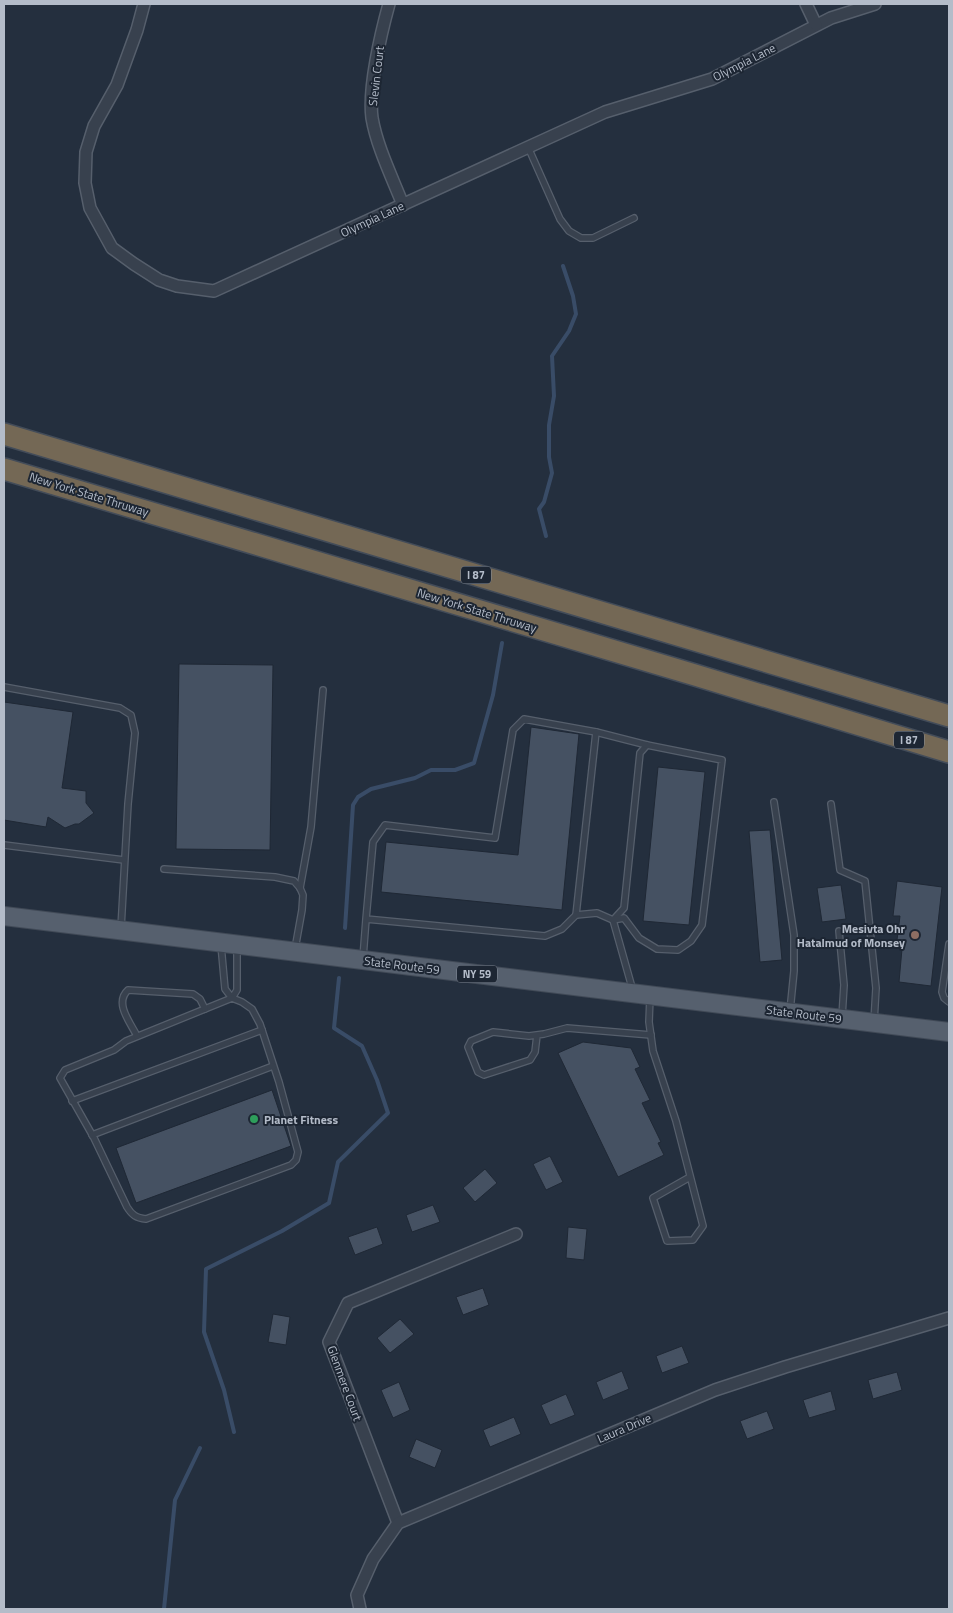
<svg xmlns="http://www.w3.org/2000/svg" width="953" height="1613" font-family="'Titillium Web',sans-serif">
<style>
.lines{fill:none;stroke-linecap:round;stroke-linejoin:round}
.stream{stroke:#394c67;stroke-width:4}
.building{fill:#455162;stroke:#1f2835}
.service-casing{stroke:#565f6c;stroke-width:8}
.minor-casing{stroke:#565f6c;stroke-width:14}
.primary-casing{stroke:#414a57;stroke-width:20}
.motorway-casing{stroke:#434c59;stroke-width:24}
.service{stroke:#38414e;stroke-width:5.5}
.minor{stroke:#38414e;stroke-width:11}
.primary{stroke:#56606e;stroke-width:18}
.motorway{stroke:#746855;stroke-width:21}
.education-dot{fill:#8d6e63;stroke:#1d2633;stroke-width:2}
.leisure-dot{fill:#2e9e5b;stroke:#1d2633;stroke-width:2}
.labels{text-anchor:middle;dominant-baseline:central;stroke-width:4;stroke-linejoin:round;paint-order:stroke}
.shield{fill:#1d2633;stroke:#878f9c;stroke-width:1}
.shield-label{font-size:11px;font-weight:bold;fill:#b4bcc9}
.street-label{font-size:12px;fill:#b4bcc9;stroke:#1d2633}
.poi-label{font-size:12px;font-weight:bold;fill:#b4bcc9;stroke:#1d2633;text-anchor:end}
</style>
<rect width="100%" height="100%" fill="#242f3e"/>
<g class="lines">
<g class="stream">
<path d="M546,536L539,509L544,502L552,473L549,457V425L554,396L552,356L569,331L576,314L573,296L563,266"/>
<path d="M345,928L353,805L358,797L371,789L415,778L431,770H455L474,763L493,695L502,643"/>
<path d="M234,1432L224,1390L204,1332L206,1269L282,1231L329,1203L338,1162L388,1113L377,1080L362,1046L334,1028L339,978"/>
<path d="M164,1609L175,1500L200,1448"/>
</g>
</g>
<g class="building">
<path d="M179,664L273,665L270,850L176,849Z"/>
<path d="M4,702L73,712L62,788L86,791V803L94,813L79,824H75L65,828L48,817L46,827L4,820Z"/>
<path d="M531,727L579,734L562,910L381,892L386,842L518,855Z"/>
<path d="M658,767L705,772L689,925L643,921Z"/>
<path d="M770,830L782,960L760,962L749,831Z"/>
<path d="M897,881L942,887L931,986L899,982L902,949L896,948L900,916H893Z"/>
<path d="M841,885L846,919L822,922L817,888Z"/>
<path d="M583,1042L631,1048L640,1067L635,1069L650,1100L642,1103L661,1142L658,1143L664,1155L618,1177L558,1053Z"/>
<path d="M272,1090L291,1146L136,1203L116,1148Z"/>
<path d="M550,1156L563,1182L546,1190L533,1164Z"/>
<path d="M485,1169L497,1183L475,1202L463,1188Z"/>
<path d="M433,1205L440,1222L412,1232L406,1215Z"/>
<path d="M377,1227L383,1244L355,1255L348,1237Z"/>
<path d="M568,1227L587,1229L584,1260L566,1258Z"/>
<path d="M483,1288L489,1305L463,1315L456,1297Z"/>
<path d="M273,1314L290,1317L286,1345L268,1342Z"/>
<path d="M400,1319L414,1334L390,1353L377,1338Z"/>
<path d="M682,1346L689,1363L662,1373L656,1356Z"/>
<path d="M622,1371L629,1389L603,1400L596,1382Z"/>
<path d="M897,1372L902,1390L873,1399L868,1380Z"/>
<path d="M399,1382L410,1410L393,1418L381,1390Z"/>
<path d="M831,1391L836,1410L809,1418L803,1400Z"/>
<path d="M566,1394L575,1415L550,1425L541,1405Z"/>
<path d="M767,1411L774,1429L747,1439L740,1421Z"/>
<path d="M514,1417L521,1434L490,1447L483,1430Z"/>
<path d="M416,1439L442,1450L435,1468L409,1457Z"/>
</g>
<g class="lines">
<g class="service-casing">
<g id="service">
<path d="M528,147L560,219L569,231L581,238H593L634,218"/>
<path d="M4,687L120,708L131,715L135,733L128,804L121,928"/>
<path d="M774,802L794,935V971L790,1011"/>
<path d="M831,804L840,870L865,881L876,988L874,1022"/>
<path d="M4,845L124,860"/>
<path d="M164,869L275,877L294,881L300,888L303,895L302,910L295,949"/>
<path d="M300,888L311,827L323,690"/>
<path d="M576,915L596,732"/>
<path d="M613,920L624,908L640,753L647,745"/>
<path d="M613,920L633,991"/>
<path d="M839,931L844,985L842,1017"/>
<path d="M949,944L942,992L944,998L949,1002"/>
<path d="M221,945L225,989L232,998L237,990V947"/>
<path d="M363,958L366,919L545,936L562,929L576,915L597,913L613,920L624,918L639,938L657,949L678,950L691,941L702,925L722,760L647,745L596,732L524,719L513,730L495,838L385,825L373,842L366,919"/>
<path d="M650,997L649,1022L653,1051L676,1121L703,1226L693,1240L667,1241L653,1198L690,1177"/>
<path d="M232,998L242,1002L252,1009L260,1024L279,1082L298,1152L296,1160L291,1165L146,1219C136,1218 132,1215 127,1207L94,1138L60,1078L65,1070L114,1050L126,1041Z"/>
<path d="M537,1035L535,1052L530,1060L484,1075L478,1072L468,1047L471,1041L493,1032L529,1036L544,1034L567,1028L651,1035"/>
<path d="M137,1036C130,1022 114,1003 128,990L193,994L200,999L205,1009"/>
<path d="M72,1101L262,1030"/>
<path d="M92,1135L273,1066"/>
</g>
</g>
<g class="minor-casing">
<g id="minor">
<path d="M144,4L137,30L117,85L94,126L86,152L85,183L90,208L112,248L134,264L159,280L177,286L214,291L605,112L712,79L831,18L875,4"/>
<path d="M389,4C381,33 368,88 372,118C377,147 392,177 403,205"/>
<path d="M806,4L816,25"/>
<path d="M398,1523L329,1342L348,1303L516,1234"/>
<path d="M360,1609L357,1595L373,1559L398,1523L715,1390L785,1367L949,1318"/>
</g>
</g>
<g class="primary-casing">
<path id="primary" d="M4,916L949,1032"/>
</g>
<g class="motorway-casing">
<g id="motorway">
<path d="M4,434L949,716"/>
<path d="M4,469L695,675L949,752"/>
</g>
</g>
<use href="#service" class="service"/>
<use href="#minor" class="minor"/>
<use href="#primary" class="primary"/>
<use href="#motorway" class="motorway"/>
</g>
<circle class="education-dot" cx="915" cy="935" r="5"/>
<circle class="leisure-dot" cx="254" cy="1119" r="5"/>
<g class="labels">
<g class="shield">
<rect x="461" y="566.5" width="30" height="17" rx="4"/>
<rect x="894" y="731.5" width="30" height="17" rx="4"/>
<rect x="457" y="965.5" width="40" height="17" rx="4"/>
</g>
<g class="shield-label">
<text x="476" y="575">I 87</text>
<text x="909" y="740">I 87</text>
<text x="477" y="974">NY 59</text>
</g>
<g class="street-label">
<text transform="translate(744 62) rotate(-27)">Olympia Lane</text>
<text transform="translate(376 76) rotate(-83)">Slevin Court</text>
<text transform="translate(372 219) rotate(-25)">Olympia Lane</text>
<text transform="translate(89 494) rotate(17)">New York State Thruway</text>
<text transform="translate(477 610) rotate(17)">New York State Thruway</text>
<text transform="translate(402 965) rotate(7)">State Route 59</text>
<text transform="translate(804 1014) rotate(7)">State Route 59</text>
<text transform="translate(345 1383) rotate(70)">Glenmere Court</text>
<text transform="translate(624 1428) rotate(-23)">Laura Drive</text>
</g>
<g class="poi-label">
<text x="905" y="928">Mesivta Ohr<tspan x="905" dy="14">Hatalmud of Monsey</tspan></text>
<text x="264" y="1119" text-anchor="start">Planet Fitness</text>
</g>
</g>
<rect width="953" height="1613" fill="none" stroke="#b4bcc9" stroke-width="10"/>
</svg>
